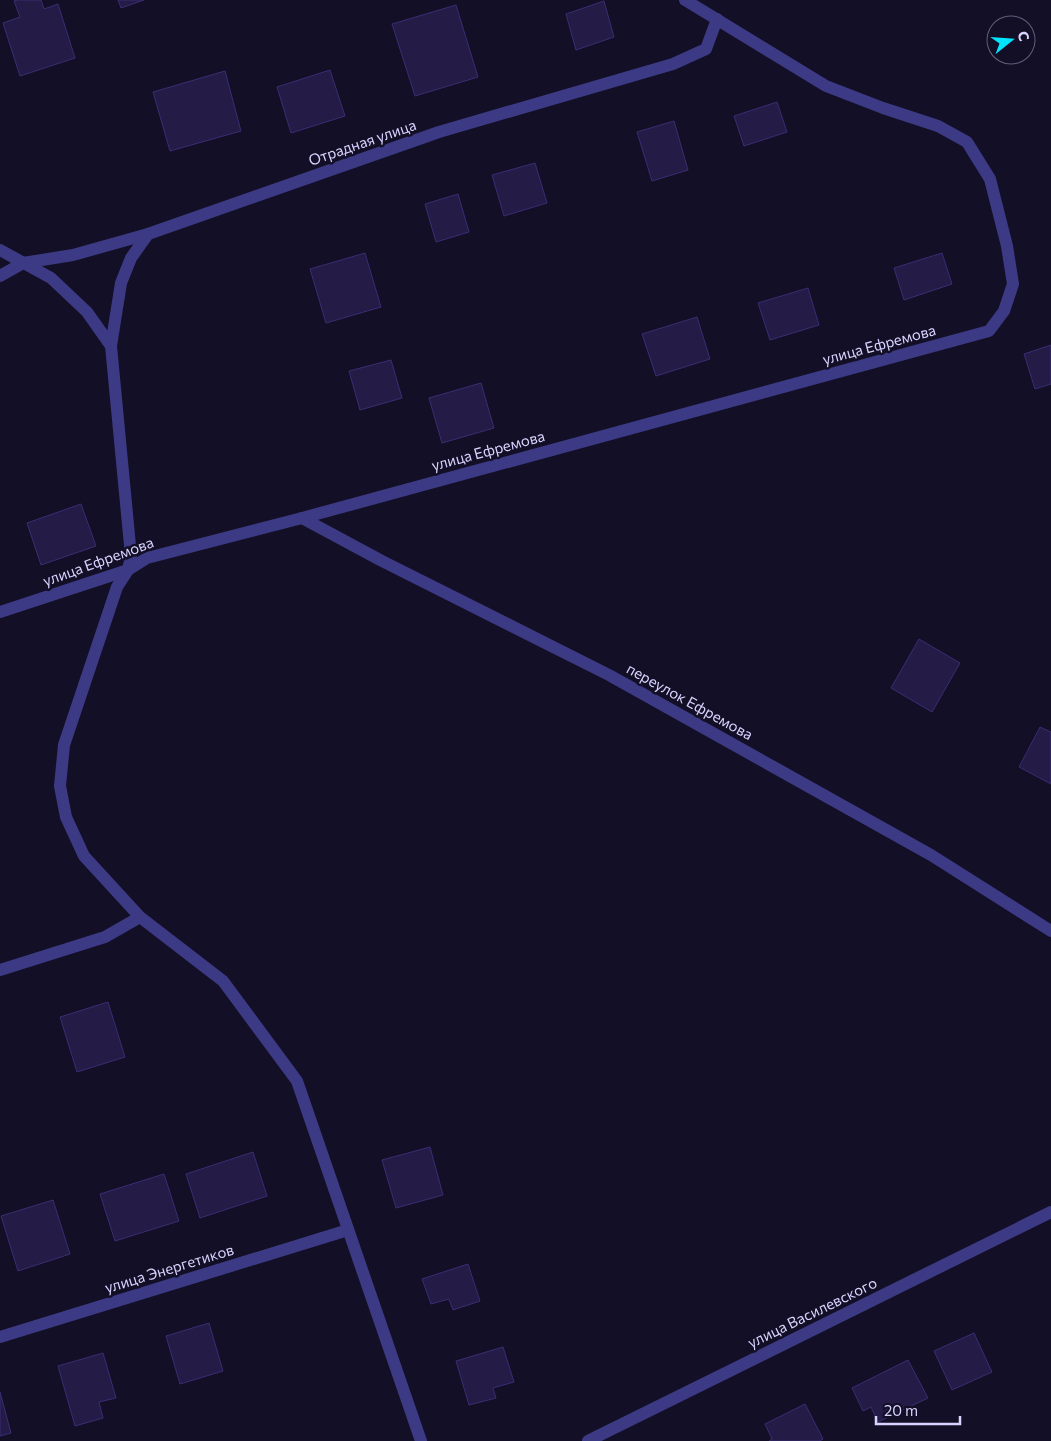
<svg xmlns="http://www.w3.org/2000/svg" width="1051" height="1441" font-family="Commissioner,sans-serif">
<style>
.building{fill:#241b47;stroke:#3b2d73}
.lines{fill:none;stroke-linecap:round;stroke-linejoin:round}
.minor{stroke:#3d3a85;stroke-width:12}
.labels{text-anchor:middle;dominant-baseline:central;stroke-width:5;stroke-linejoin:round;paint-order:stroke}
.street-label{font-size:15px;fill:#d9d4ff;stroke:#130f26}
</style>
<rect width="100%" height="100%" fill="#130f26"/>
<g class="building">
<path d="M17,0H41L44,9L58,4L75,58L20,76L3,23L20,17L14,1Z"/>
<path d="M118,0H144L121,8Z"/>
<path d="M604,1L614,37L576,50L566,14Z"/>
<path d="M456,5L478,77L415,96L392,24Z"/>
<path d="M330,70L345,116L291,133L277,87Z"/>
<path d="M225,71L241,131L170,151L153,92Z"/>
<path d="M777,102L787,132L744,146L734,116Z"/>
<path d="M674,121L688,170L652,181L637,132Z"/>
<path d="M535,163L547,203L504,216L492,175Z"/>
<path d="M458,194L469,232L436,242L425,204Z"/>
<path d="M365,253L381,307L326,323L310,269Z"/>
<path d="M942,253L952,284L904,300L894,268Z"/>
<path d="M808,288L819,325L770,340L758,303Z"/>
<path d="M697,317L710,359L656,376L642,334Z"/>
<path d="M1051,345V384L1035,389L1024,354Z"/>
<path d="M391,360L402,398L360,410L349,371Z"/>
<path d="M481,383L494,428L442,443L429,398Z"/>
<path d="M81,504L96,546L41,565L27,523Z"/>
<path d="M919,639L960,663L932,712L891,688Z"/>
<path d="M1040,727L1051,732V784L1019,767Z"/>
<path d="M108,1002L125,1057L77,1072L60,1017Z"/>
<path d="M430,1147L443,1195L396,1208L382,1160Z"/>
<path d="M253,1152L267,1196L200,1218L186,1174Z"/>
<path d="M164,1174L179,1221L115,1241L100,1194Z"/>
<path d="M53,1200L70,1254L18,1271L1,1216Z"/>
<path d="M468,1264L480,1301L453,1310L449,1299L431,1304L422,1279Z"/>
<path d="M209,1323L223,1371L180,1384L166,1336Z"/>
<path d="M974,1333L992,1372L952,1390L934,1351Z"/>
<path d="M503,1347L514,1382L493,1388L496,1398L469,1405L456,1361Z"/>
<path d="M103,1353L116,1398L99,1402L103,1418L75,1426L58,1366Z"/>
<path d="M908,1360L928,1398L878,1422L871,1407L863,1411L852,1388Z"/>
<path d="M0,1392L11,1433L0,1436Z"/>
<path d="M805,1404L823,1439L820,1441H769L772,1439L765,1424Z"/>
</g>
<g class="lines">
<g class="minor">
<path d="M0,250L51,278L87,312L111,346L131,556L128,570L117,587L64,745L60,786L66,817L84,856L140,917L223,981L297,1081L421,1441"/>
<path d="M0,276L23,263L73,255L148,234L439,132L673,64L706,49L717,19"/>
<path d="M111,346L121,283L131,258L148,234"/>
<path d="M302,518L382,561L609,675L931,855L1051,931"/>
<path d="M0,612L128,570L147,558L302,518L989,331L1004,311L1013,284L1007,246L990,179L967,142L938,126L883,108L826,86L685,0"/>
<path d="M0,970L105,937L140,917"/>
<path d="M0,1337L348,1230"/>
<path d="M588,1441L1051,1212"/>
</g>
</g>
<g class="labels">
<g class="street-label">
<text transform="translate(362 142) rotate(-19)">Отрадная улица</text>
<text transform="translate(879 344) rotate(-15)">улица Ефремова</text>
<text transform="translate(488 450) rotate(-15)">улица Ефремова</text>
<text transform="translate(98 561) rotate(-20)">улица Ефремова</text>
<text transform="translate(690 701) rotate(29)">переулок Ефремова</text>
<text transform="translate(169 1268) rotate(-17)">улица Энергетиков</text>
<text transform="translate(812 1312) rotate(-26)">улица Василевского</text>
</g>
</g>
<g transform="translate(1011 40) rotate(73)"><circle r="24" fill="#130f26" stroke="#625e7d"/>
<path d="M0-4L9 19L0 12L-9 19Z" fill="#00e5ff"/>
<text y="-8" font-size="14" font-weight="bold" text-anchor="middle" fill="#d9d4ff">С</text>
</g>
<path d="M876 1416v8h84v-8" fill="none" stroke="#d9d4ff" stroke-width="2.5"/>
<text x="884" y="1416" font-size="15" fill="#d9d4ff" stroke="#130f26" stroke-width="4" paint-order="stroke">20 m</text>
</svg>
